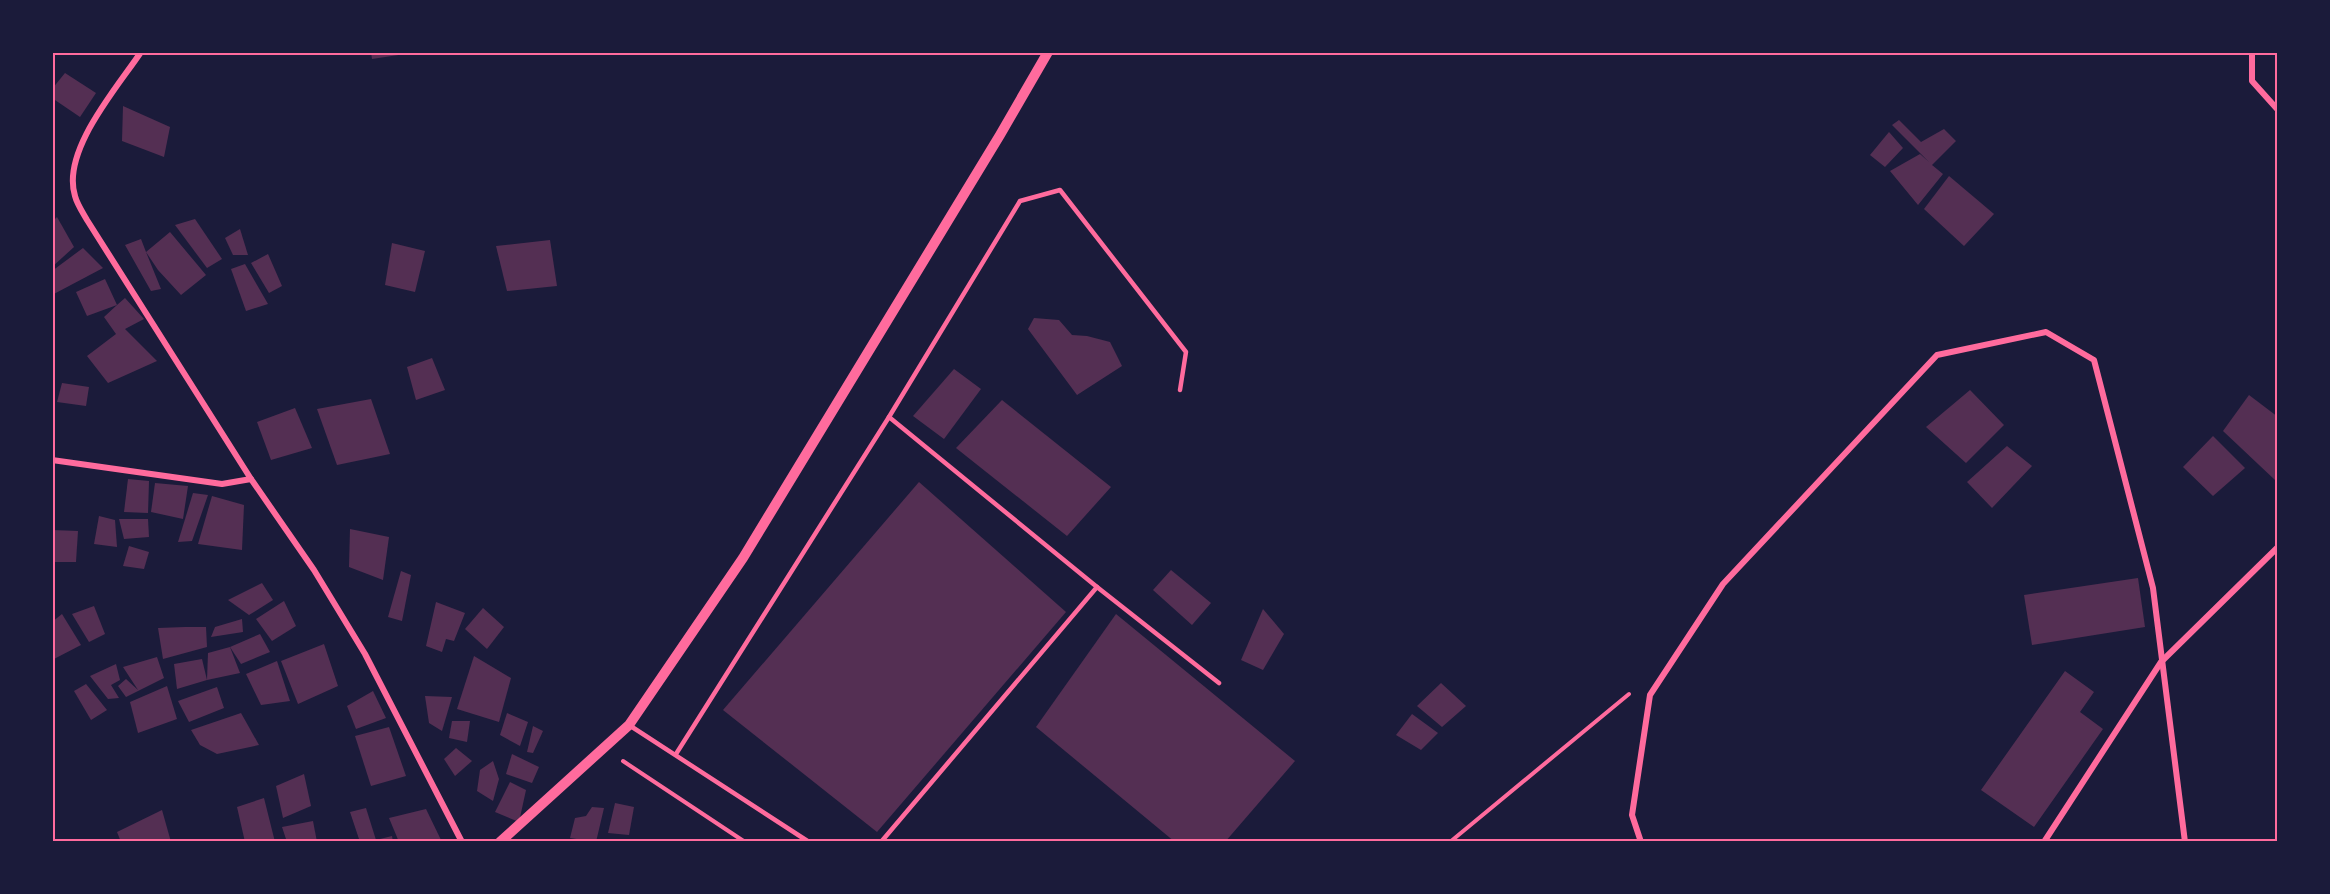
<svg xmlns="http://www.w3.org/2000/svg" width="2330" height="894" font-family="Roboto,sans-serif">
<style>
.building{fill:#542f53}
.lines{fill:none;stroke-linecap:round;stroke-linejoin:round}
.path{stroke:#ff6b9d;stroke-width:4}
.service{stroke:#ff6b9d;stroke-width:4.5}
.minor{stroke:#ff6b9d;stroke-width:6}
.tertiary{stroke:#ff6b9d;stroke-width:10}
.neatline{fill:none;stroke:#ff6b9d;stroke-width:2}
</style>
<rect width="100%" height="100%" fill="#1b1b3a"/>
<g class="building">
<path d="M371,52H405V54L372,59Z"/>
<path d="M65,73L96,93L80,117L52,98V89Z"/>
<path d="M123,106L170,127L164,157L122,141Z"/>
<path d="M1899,120L1921,142L1944,129L1956,141L1932,165L1943,174L1918,205L1890,171L1920,154L1929,162L1892,125Z"/>
<path d="M1889,132L1903,148L1885,167L1870,155Z"/>
<path d="M1949,176L1994,214L1964,246L1924,209Z"/>
<path d="M57,217L74,247L52,267V222Z"/>
<path d="M195,219L222,259L207,268L175,225Z"/>
<path d="M240,229L248,255H233L225,238Z"/>
<path d="M170,232L206,275L181,295L158,270L146,252L161,289L151,291L125,245L141,239L146,252Z"/>
<path d="M550,240L557,286L507,291L496,246Z"/>
<path d="M392,243L425,251L415,292L385,285Z"/>
<path d="M83,248L103,268L52,295V271Z"/>
<path d="M268,254L282,286L269,293L251,263Z"/>
<path d="M245,264L268,304L246,311L231,269Z"/>
<path d="M105,279L117,305L125,298L144,319L125,329L157,361L108,383L87,356L116,334L104,317L117,305L87,316L76,292Z"/>
<path d="M1034,318L1059,320L1072,335L1087,336L1110,342L1122,366L1077,395L1028,329Z"/>
<path d="M432,358L445,390L416,400L407,367Z"/>
<path d="M954,369L981,389L944,439L913,416Z"/>
<path d="M62,383L89,387L86,406L57,402Z"/>
<path d="M1970,390L2004,425L1966,463L1926,427Z"/>
<path d="M2249,395L2278,417V477L2275,480L2223,431Z"/>
<path d="M371,399L390,454L337,465L317,409Z"/>
<path d="M1002,400L1111,487L1067,536L956,448Z"/>
<path d="M295,408L312,448L271,460L257,422Z"/>
<path d="M2213,436L2245,468L2213,496L2183,467Z"/>
<path d="M2007,446L2032,466L1992,508L1967,482Z"/>
<path d="M128,479L149,481L148,513L124,512Z"/>
<path d="M919,482L1066,612L877,832L723,710Z"/>
<path d="M155,483L188,486L183,519L151,512Z"/>
<path d="M193,493L208,495L192,541L178,542Z"/>
<path d="M212,496L244,505L242,550L198,544Z"/>
<path d="M99,516L115,520L117,547L94,544Z"/>
<path d="M119,519H148L149,537L124,539Z"/>
<path d="M350,529L389,537L383,580L349,567Z"/>
<path d="M52,530L78,531L76,562H52Z"/>
<path d="M129,546L149,552L144,569L123,566Z"/>
<path d="M1171,570L1211,603L1192,625L1153,590Z"/>
<path d="M401,571L411,575L402,621L388,617Z"/>
<path d="M2138,578L2145,627L2032,645L2024,595Z"/>
<path d="M262,583L273,600L249,615L228,600Z"/>
<path d="M284,601L296,626L272,641L256,619Z"/>
<path d="M436,602L465,613L454,641L446,639L442,652L426,646Z"/>
<path d="M94,606L105,634L89,642L72,614Z"/>
<path d="M483,608L504,627L487,649L465,629Z"/>
<path d="M1263,609L1284,634L1263,670L1241,660Z"/>
<path d="M62,614L81,645L54,659L52,622Z"/>
<path d="M1116,614L1295,761L1225,842H1175L1036,727Z"/>
<path d="M242,619L243,632L211,637L215,627Z"/>
<path d="M185,627H206L207,647L163,659L158,628Z"/>
<path d="M260,634L270,652L241,664L230,647Z"/>
<path d="M324,644L338,686L298,704L281,661Z"/>
<path d="M230,647L240,673L207,680L208,653Z"/>
<path d="M474,656L511,678L499,722L457,709Z"/>
<path d="M157,657L164,678L126,697L118,686L126,679L138,690L123,667Z"/>
<path d="M202,659L207,680L177,689L174,664Z"/>
<path d="M277,661L290,701L261,705L246,674Z"/>
<path d="M116,664L120,680L111,685L119,698L108,699L90,676Z"/>
<path d="M2065,671L2094,692L2080,712L2103,729L2034,827L1981,790Z"/>
<path d="M1441,683L1466,706L1442,727L1417,706Z"/>
<path d="M86,684L107,710L91,720L74,691Z"/>
<path d="M167,686L177,719L138,733L130,702Z"/>
<path d="M217,687L224,708L189,722L178,701Z"/>
<path d="M373,691L386,718L356,729L347,706Z"/>
<path d="M425,696L452,697L442,731L429,723Z"/>
<path d="M241,713L259,745L217,754L200,745L191,730Z"/>
<path d="M507,713L528,722L520,746L500,735Z"/>
<path d="M1412,714L1438,733L1421,750L1396,735Z"/>
<path d="M452,721H470L467,742L449,738Z"/>
<path d="M533,726L543,731L533,753L527,752Z"/>
<path d="M389,727L406,776L371,786L355,736Z"/>
<path d="M456,748L472,761L455,776L444,759Z"/>
<path d="M512,754L539,767L532,783L506,774Z"/>
<path d="M493,761L499,779L493,801L477,791L480,770Z"/>
<path d="M304,774L311,806L283,818L276,786Z"/>
<path d="M510,782L526,790L519,822L495,812Z"/>
<path d="M264,798L275,842H245L237,807Z"/>
<path d="M615,803L634,807L629,835L608,833Z"/>
<path d="M592,807L604,808L596,842L570,838L575,818L586,816Z"/>
<path d="M366,808L376,840L392,836L393,842H360L350,812Z"/>
<path d="M426,809L442,842H399L389,818Z"/>
<path d="M162,810L171,842H121L117,832Z"/>
<path d="M313,821L317,842H287L282,827Z"/>
</g>
<g class="lines">
<g class="path">
<path d="M623,761L745,842"/>
<path d="M1450,842L1629,694"/>
</g>
<g class="service">
<path d="M889,417L1020,201L1060,190L1186,352L1180,390"/>
<path d="M629,725L809,842"/>
<path d="M676,754L889,417L1097,587L1219,683"/>
<path d="M881,842L1097,587"/>
</g>
<g class="minor">
<path d="M141,52C117,88 61,151 75,196C77,204 83,213 87,220L251,479L314,570L365,654L462,842"/>
<path d="M2252,52V81L2278,110"/>
<path d="M52,460L222,484L251,479"/>
<path d="M1641,842L1632,815L1650,695L1723,584L1937,355L2046,332L2094,360L2153,588L2185,842"/>
<path d="M2044,842L2161,662L2278,547"/>
</g>
<path class="tertiary" d="M500,842L629,725L743,558L1000,135L1048,52"/>
</g>
<rect width="2330" height="894" fill="none" stroke="#1b1b3a" stroke-width="108"/>
<rect x="54" y="54" width="2222" height="786" class="neatline"/>
</svg>
